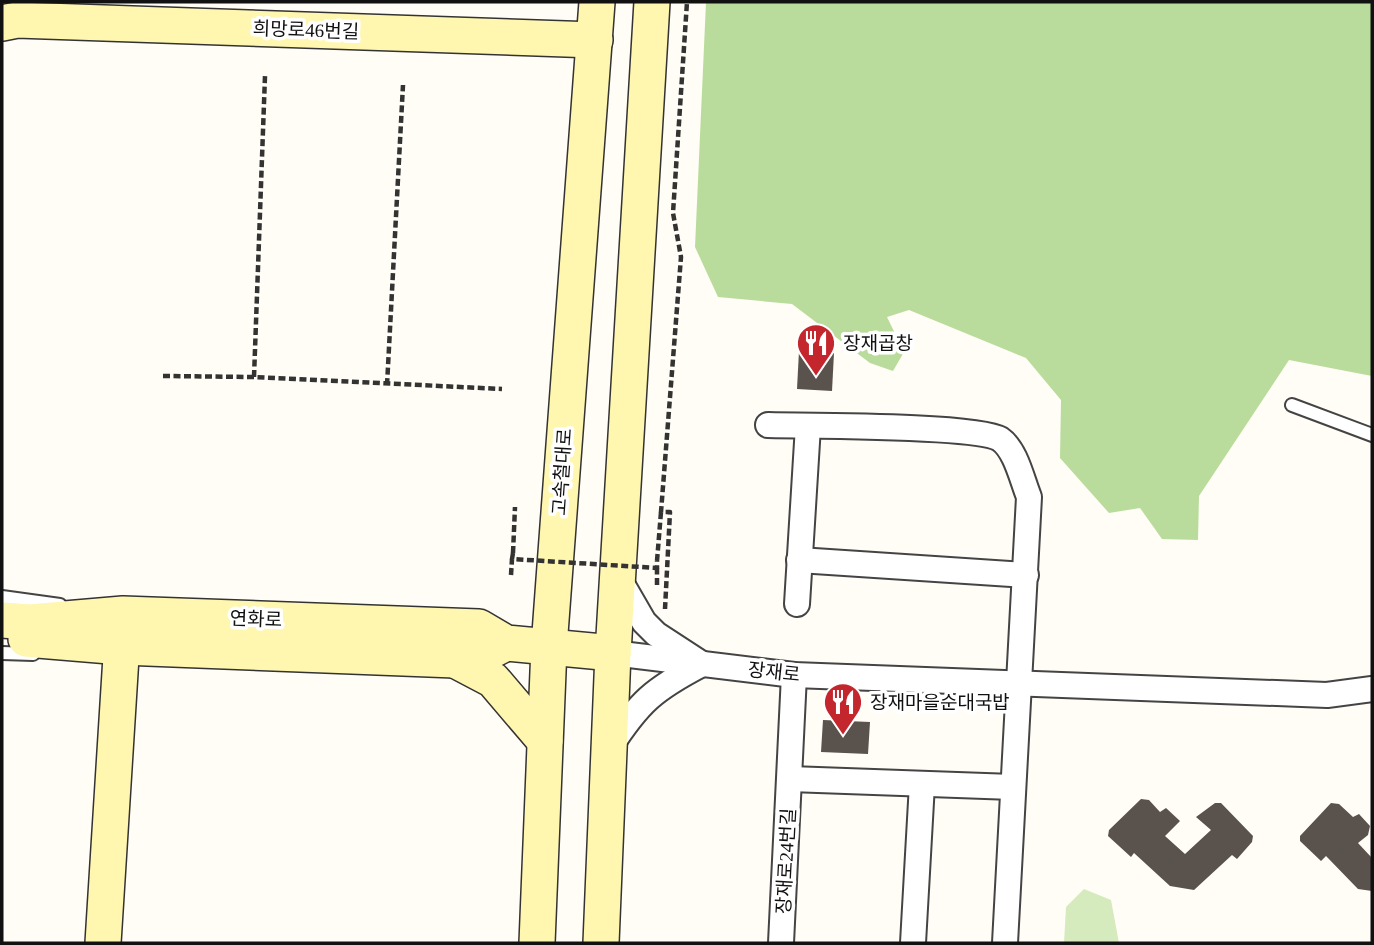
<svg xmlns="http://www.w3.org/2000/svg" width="1374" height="945" font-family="'Times New Roman','Noto Sans KR',serif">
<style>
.green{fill:#d5ebbd}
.forest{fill:#b9dc9c}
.building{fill:#5a524d}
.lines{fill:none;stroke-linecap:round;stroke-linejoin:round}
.lane-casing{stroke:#444;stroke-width:16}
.street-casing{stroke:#444;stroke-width:28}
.secondary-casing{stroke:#333;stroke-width:38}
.path{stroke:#333;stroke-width:4.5;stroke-dasharray:7 3.5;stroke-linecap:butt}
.lane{stroke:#fff;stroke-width:12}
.street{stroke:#fff;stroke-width:24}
.secondary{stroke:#fff6b0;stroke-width:35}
.path-bridge{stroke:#333;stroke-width:4.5;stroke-dasharray:7 3.5;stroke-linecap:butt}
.labels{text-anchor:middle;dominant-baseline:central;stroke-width:7;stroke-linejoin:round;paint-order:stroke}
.street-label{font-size:19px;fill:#111;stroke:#fff}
.poi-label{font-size:19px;fill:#111;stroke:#fff;text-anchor:start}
</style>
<rect width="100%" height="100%" fill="#fffdf5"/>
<path class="green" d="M1084,889L1111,900L1119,943H1064L1066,907Z"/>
<path class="forest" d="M706,2H1372V376L1289,360L1199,496L1198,540L1162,539L1140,508L1109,513L1060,458L1061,400L1026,358L909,310L887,317L904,352L893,371L870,363L792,304L718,297L695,247Z"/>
<g class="building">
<path d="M799,351L834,353L832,391L797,389Z"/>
<path d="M823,720L870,722L868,754L821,752Z"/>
<path d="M1141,799L1149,800L1160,812L1166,808L1180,821L1165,836L1185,854L1211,830L1196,817L1215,803H1221L1253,836L1252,842L1237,859L1232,855L1194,890L1170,886L1134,853L1131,857L1108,836L1109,830Z"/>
<path d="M1331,803L1339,804L1353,817L1359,814L1370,826L1368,835L1358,843L1372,858V891L1358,889L1326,856L1321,861L1300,841V836Z"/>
</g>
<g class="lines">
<g class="lane-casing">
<g id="lane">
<path d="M1292,405L1372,435"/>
<path d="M2,597L60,605"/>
<path d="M2,653L33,654"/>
</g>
</g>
<g class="street-casing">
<g id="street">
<path d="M768,425C805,426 977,425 1000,439C1016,450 1022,480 1029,497L1005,943"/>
<path d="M799,560L1026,575"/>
<path d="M797,604L808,426"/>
<path d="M613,653L794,675L1327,695L1372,689"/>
<path d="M610,747C639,702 654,689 702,664L656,634L644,622L618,577"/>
<path d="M790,779L1013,787"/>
<path d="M781,943L794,675"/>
<path d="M913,943L922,784"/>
</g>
</g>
<g class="secondary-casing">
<g id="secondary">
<path d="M2,23L17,20L595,40"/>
<path d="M2,620L30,622L123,614L479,627L506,643L613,653"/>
<path d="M26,639L122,647L455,660L477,658L506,643"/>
<path d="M455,660L493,680L545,741"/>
<path d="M103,943L123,625"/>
<path d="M537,943L549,647L597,2"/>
<path d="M601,943L613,653L652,2"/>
</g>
</g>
<g class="path">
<path d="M163,376L254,377L502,389"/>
<path d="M254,377L265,76"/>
<path d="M387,385L403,85"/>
<path d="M513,553L515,507"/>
<path d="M657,561L661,512"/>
<path d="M511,575L512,559"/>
<path d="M657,585V568"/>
<path d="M665,609L670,512H661L681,257L673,213L687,2"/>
</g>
<use href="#lane" class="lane"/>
<use href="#street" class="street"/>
<use href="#secondary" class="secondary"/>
<path class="path-bridge" d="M513,553L512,559L657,568V561"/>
</g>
<defs>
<g id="restaurant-pin" transform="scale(2.0125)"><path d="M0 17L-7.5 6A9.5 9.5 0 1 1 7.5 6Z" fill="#c4262e" stroke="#fff"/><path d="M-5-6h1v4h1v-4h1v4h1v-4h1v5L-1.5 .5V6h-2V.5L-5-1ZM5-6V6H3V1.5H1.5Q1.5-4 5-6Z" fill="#fff"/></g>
</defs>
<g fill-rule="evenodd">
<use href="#restaurant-pin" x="816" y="343"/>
<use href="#restaurant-pin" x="843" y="702"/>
</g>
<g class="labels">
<g class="street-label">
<text transform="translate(306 30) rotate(2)">희망로46번길</text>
<text transform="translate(562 472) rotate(-86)">고속철대로</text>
<text transform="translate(256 619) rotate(2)">연화로</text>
<text transform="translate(774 672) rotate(6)">장재로</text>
<text transform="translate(786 861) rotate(-87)">장재로24번길</text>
</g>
<g class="poi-label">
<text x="843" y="343">장재곱창</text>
<text x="870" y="702">장재마을순대국밥</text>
</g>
</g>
<rect width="1374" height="945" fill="none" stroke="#111111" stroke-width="7"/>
</svg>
